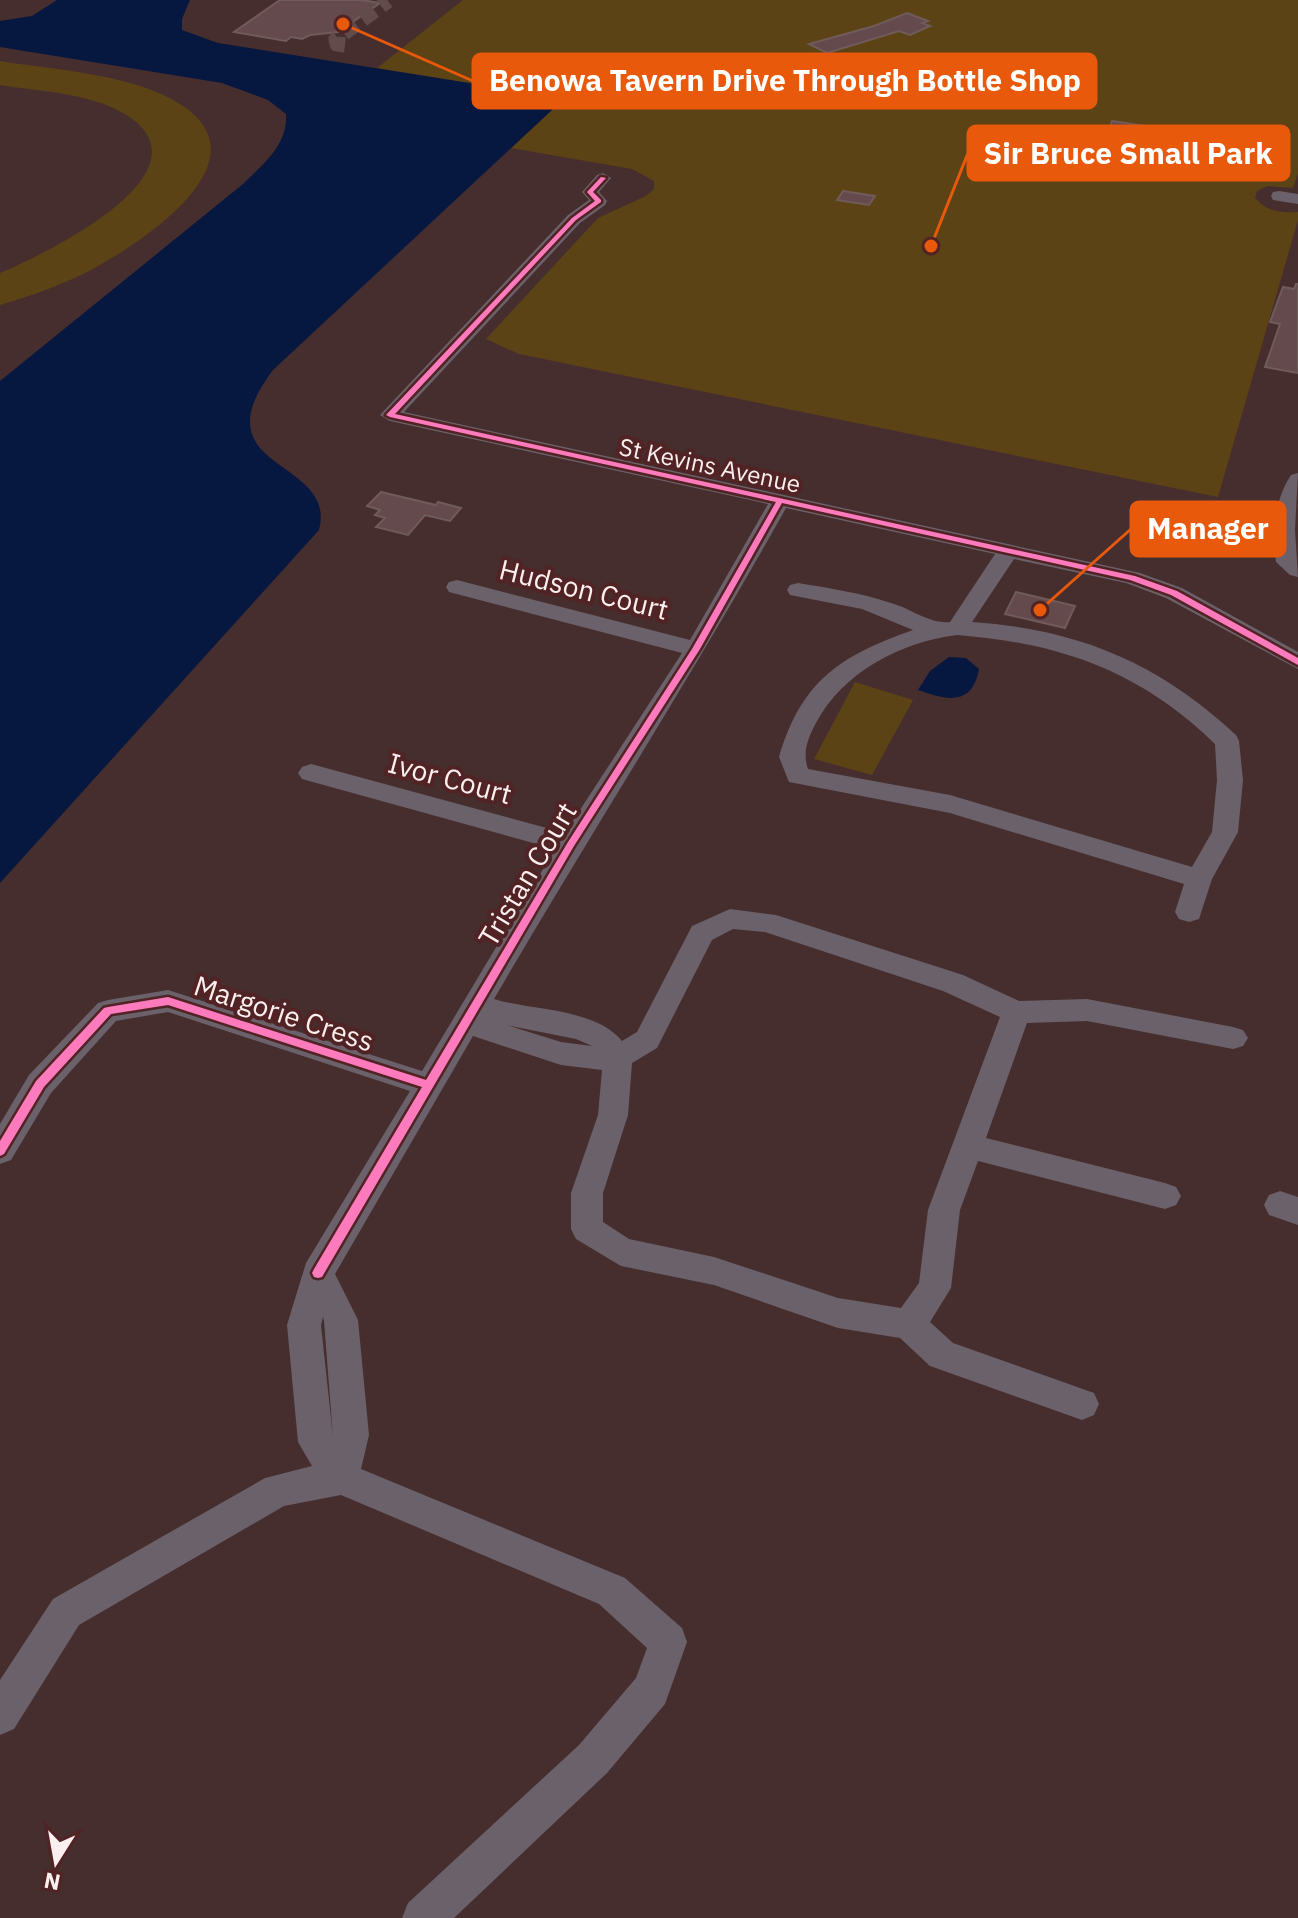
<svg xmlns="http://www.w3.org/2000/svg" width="1298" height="1918" font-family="'IBM Plex Sans',sans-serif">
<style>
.green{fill:#5c4315}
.water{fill:#061740}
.building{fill:#644a4c;stroke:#705b5b;stroke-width:2}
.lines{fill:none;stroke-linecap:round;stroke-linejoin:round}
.minor-tunnel{stroke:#614b4b;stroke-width:15;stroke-dasharray:15 8;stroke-linecap:butt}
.minor{fill:#6b616a;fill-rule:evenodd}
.cycleway-casing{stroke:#512324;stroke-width:5}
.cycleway{fill:#fd7abc;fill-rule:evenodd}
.labels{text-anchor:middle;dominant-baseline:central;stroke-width:8;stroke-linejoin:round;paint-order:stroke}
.far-street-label{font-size:24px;fill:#fcefef;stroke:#512324}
.street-label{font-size:28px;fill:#fcefef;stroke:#512324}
.leader{fill:none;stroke:#e8590c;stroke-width:3}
.callout-dot{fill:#e8590c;stroke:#512324;stroke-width:3}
.callout{fill:#e8590c;stroke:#e8590c;stroke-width:3}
.callout-label{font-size:30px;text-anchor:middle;font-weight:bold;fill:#fff}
</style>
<rect width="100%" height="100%" fill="#462e2e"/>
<g class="green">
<path d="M463,0H1298V173L1293,188L1268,186L1257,191L1255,198C1267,212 1281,213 1298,212V220L1218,497L519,354L486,339L598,218L646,196L654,189V181L632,169L511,148L553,109L547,96L377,68Z"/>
<path d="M0,61C55,70 136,74 183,106C266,162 141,243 91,270C62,285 31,296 0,305V273C41,256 204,178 135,121C100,93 43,92 0,85Z"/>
<path d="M855,682L913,700L872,775L814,759Z"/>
</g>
<g class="water">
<path d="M57,0H190L182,19V30L218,43L538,94L547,96L554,105L553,109L273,370C196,472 338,457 319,530L0,883V381L243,184C263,164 288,145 286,114L268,100L222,83L0,47V21L32,16Z"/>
<path d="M949,657L966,658L979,669C972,707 946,700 918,690L930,671Z"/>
</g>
<g class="building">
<path d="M280,0H362L380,3L338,32L310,35L302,39L291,37L286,41L234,32Z"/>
<path d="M907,13L928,21L922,23L930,26L910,35L899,31L827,53L809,44L874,26Z"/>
<path d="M1112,121L1159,128L1155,138L1108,132Z"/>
<path d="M843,191L875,196L869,205L837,200Z"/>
<path d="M1296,284H1298V373L1265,367L1280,324L1270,322L1283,287L1294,289Z"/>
<path d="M381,492L436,505L438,502L461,508L450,521L425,515L408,535L376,527L385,518L375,515L380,510L367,506Z"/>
<path d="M1016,592L1075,606L1065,628L1005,614Z"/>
</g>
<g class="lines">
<path class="minor-tunnel" d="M345,45L337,44L336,39L388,1"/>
<g class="minor">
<path d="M603,173L611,178L599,192L607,201L605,205L580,223L404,412L1140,573L1182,588L1298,652V669L1166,598L1126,583L1014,559L972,622C1078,629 1159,663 1236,735L1239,741L1243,780L1238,832L1212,879L1199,919L1189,922L1179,919L1175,912L1184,884L950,813L789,782L779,757C802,680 840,656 913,630L862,609L790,595L787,590L790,585L798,583C829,588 861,593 891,603C912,609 929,624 950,622L995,554L786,508C693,675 590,834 494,999C533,1011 595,1008 622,1041L637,1032L692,926L730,909L776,915L963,975L1019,1001L1087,999L1233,1027L1243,1030L1248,1038L1243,1046L1233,1049L1087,1021L1027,1023L986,1138L1165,1183L1176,1187L1181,1196L1176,1205L1165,1209L978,1161L960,1210L951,1288L930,1322L953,1343L1094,1393L1099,1404L1094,1415L1082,1420L930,1366L900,1338L838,1328L714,1285L621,1266L576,1239L571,1229V1193L598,1115L602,1070L561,1065L473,1036L335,1274L358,1320L369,1435L361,1469L625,1578L682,1628L687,1642L665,1704L607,1773L454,1918H402L408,1903L579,1745L636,1678L647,1648L599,1604L341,1495L284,1506L79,1625L14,1729L0,1735V1680L53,1599L265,1478L312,1466L298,1442L287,1325L306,1263L410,1091L168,1012L116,1021L51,1093L11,1160L0,1164V1124L29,1075L98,1003L108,1000L168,990L422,1071L555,849L302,779L298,773L302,767L311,764L565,833L682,653L449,592L446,587L449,582L457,580L690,640L768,504L390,421L380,415L568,215L589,200L582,192L597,175ZM957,635C1060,643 1140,671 1215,744L1217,780L1212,832L1192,867L950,795L808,769C802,752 808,738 816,723C843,672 901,642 957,635ZM733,929L765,932L943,991L1000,1017L928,1210L919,1283L901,1308L838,1298L714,1257L629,1239L603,1222V1193L628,1115L632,1063L657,1048L712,940ZM506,1025L576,1039L592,1046L561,1042ZM323,1317L324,1321L333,1437L321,1325Z"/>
<path d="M1279,191L1298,194V204L1273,200L1271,196L1273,192Z"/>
<path d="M1298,473L1295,530L1298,577L1290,575L1276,562C1272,532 1274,501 1291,475Z"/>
<path d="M1280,1191L1298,1197V1225L1269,1215L1264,1205L1269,1195Z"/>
</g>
<g class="cycleway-casing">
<path id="cycleway" d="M601,177L606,178L593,192L601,200V202L576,220L395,414L1135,576L1177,591L1298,658V665L1171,595L1130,580L782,503L700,649L574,846L322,1277L318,1278L314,1277L312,1273L314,1269L422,1087L168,1005L111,1014L44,1087L4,1154L0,1156V1141L36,1081L104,1008L108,1007L168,997L426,1080L568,842L692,649L776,502L390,417L386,415L572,218L595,201L587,192Z"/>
</g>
<use href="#cycleway" class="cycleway"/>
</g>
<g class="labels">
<g class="far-street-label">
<text transform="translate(710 465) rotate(12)">St Kevins Avenue</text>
</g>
<g class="street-label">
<text transform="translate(584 589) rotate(14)">Hudson Court</text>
<text transform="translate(450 778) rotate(15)">Ivor Court</text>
<text transform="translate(527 874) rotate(-59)">Tristan Court</text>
<text transform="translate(284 1013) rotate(18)">Margorie Cress</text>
</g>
</g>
<path class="leader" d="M343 24L473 81M931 246L968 153M1040 610L1131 529"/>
<g class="callout-dot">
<circle cx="343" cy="24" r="8"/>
<circle cx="931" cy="246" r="8"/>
<circle cx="1040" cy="610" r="8"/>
</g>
<g class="callout">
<rect x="473" y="54" width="623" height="54" rx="8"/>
<rect x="968" y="126" width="321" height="54" rx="8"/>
<rect x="1131" y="502" width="154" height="54" rx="8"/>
</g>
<g class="callout-label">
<text x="785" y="91">Benowa Tavern Drive Through Bottle Shop</text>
<text x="1128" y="164">Sir Bruce Small Park</text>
<text x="1208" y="539">Manager</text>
</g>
<g transform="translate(56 1862) rotate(191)" stroke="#512324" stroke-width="6" paint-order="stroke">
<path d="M0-6L14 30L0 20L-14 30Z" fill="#fcefef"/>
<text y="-12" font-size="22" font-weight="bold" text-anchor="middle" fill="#fcefef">N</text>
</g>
</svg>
